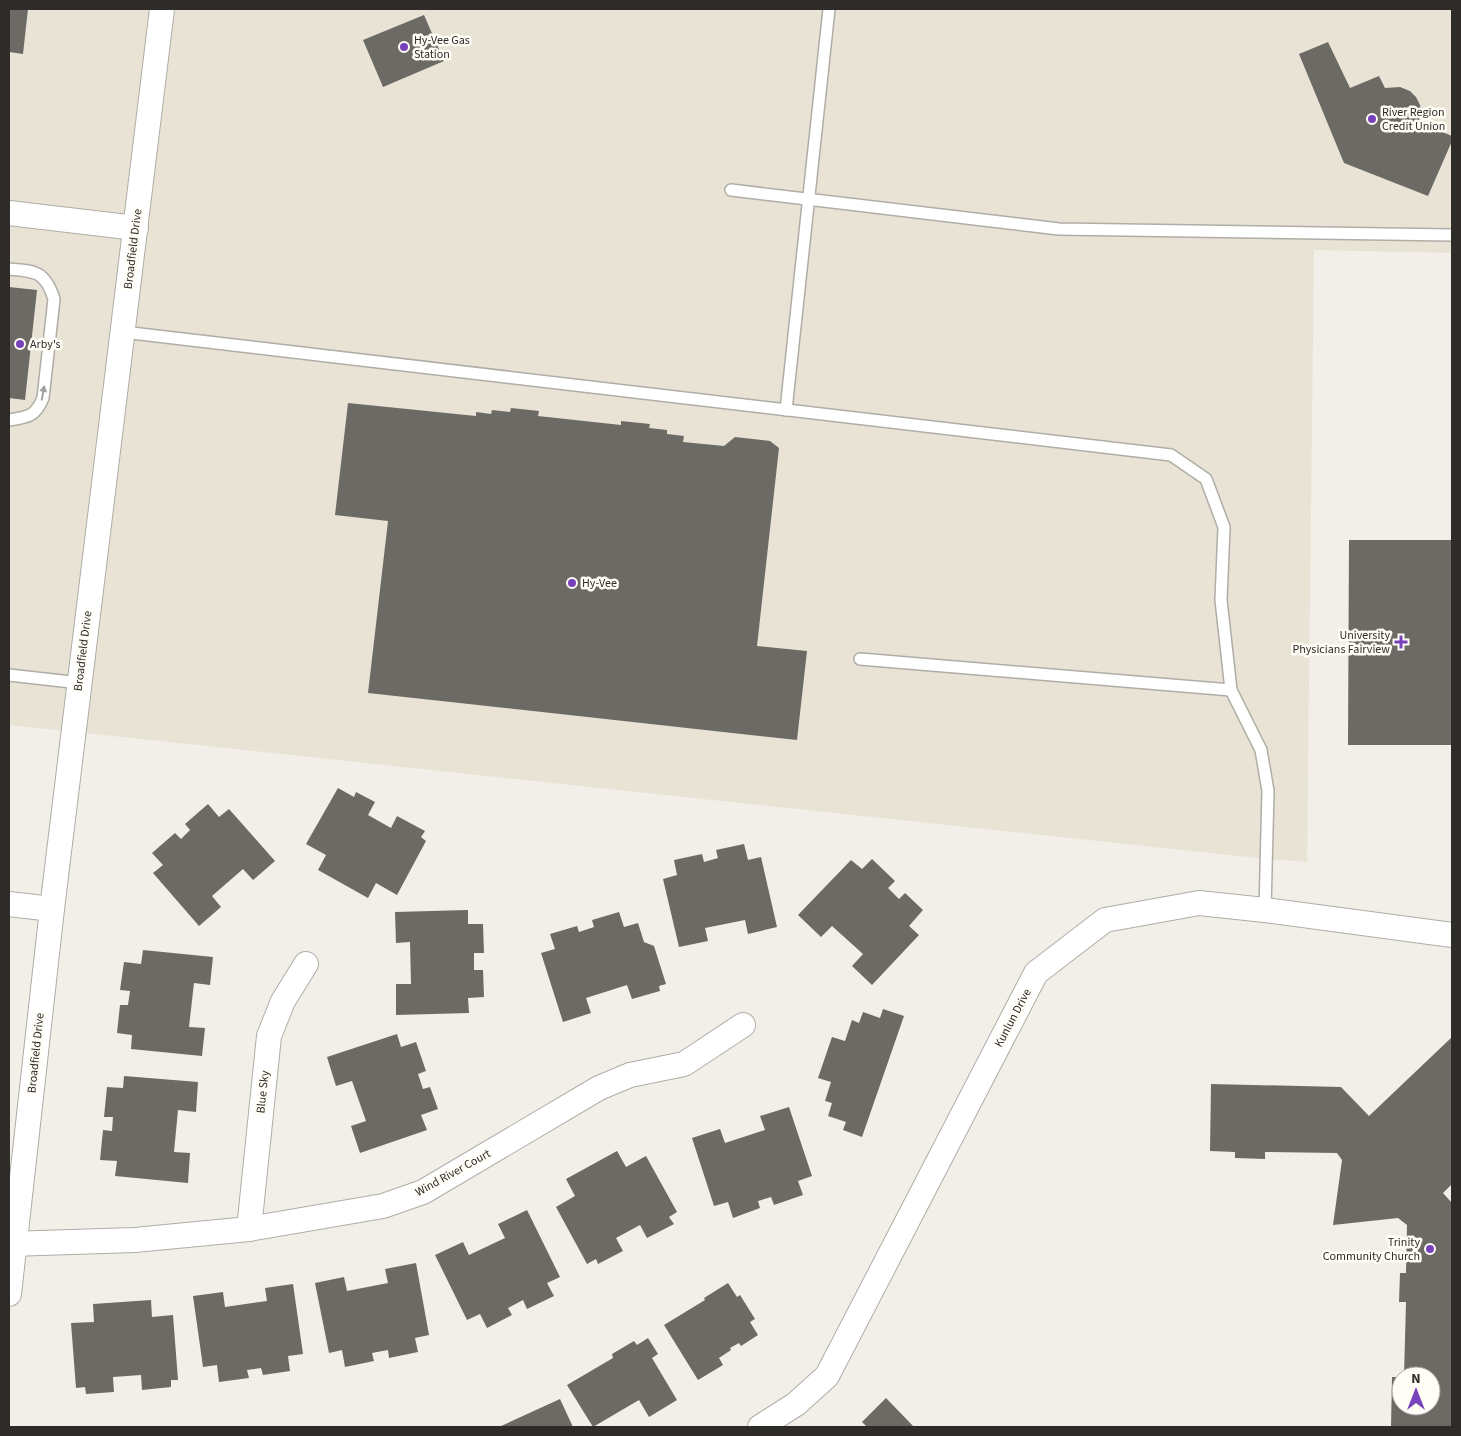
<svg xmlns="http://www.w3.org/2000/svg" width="1461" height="1436" font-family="'Source Sans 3',sans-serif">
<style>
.built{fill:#e8e3d5}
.building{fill:#6c6a64}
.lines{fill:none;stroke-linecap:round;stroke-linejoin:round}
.lane-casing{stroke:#afada6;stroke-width:14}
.street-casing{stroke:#afada6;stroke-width:26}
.lane{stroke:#fff;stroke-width:11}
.street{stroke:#fff;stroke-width:24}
.oneway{fill:#a0a09f}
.poi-dot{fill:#7742b9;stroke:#fffdf6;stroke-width:2}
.labels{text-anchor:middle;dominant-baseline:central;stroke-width:5;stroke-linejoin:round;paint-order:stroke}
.poi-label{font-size:12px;fill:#2d2c29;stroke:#fffdf6;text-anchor:start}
.street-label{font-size:12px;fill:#2d2c29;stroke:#fffdf6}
</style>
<rect width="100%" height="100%" fill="#f2efe8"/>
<path class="built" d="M9,9H1452V253L1314,250L1307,862L1266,859L9,725Z"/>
<g class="building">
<path d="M9,9H28L23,54L9,52Z"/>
<path d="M424,15L444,61L383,87L363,40Z"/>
<path d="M1328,42L1350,88L1379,76L1385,88L1400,87L1410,91L1416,97L1420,105L1421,111L1419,122L1452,136V141L1428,196L1344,163L1299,54Z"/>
<path d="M9,287L37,290L25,400L9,398Z"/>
<path d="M348,403L476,416V412L491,414L492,410L510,412L511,408L539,411L538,416L621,425V421L650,424L649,428L667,430V434L684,436L683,442L724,446L735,437L770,441L779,448L757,646L807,651L797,740L368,693L388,521L335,515Z"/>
<path d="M1349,540H1452V745H1348Z"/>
<path d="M338,788L354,797L356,792L375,802L368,815L391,828L397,816L425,831L421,837L426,841L397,895L376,883L368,898L318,870L326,855L306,844Z"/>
<path d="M208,804L219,817L229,809L275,861L253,880L243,869L212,896L221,907L199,926L153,873L163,865L152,853L175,833L181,839L190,830L185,824Z"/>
<path d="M744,844L748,860L761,857L777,927L748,934L745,920L705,928L708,941L679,947L663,879L677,875L674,860L702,854L704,862L718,858L716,850Z"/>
<path d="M872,859L895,881L888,888L899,899L905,893L923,910L909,926L919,935L872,985L852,966L863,954L832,926L821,937L798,915L851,860L862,869Z"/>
<path d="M468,910V924H483L484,953H474V970H483L484,997L468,998L469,1013L396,1015V984H411L410,942L396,943L395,912Z"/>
<path d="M619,912L624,927L638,923L644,942L654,946L666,984L659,986L660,991L632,999L627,985L586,998L591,1013L563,1022L541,953L555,949L550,934L577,926L579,932L594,927L592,920Z"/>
<path d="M143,950L213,957L210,985L194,983L189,1027L205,1028L202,1056L131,1049L132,1035L117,1033L120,1005H128L130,991L120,990L124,962L141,964Z"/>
<path d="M883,1009L904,1016L862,1137L843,1130L846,1122L828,1116L832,1103L825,1101L831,1082L818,1078L832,1037L845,1041L852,1020L859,1023L863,1012L880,1018Z"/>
<path d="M397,1034L401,1047L416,1042L426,1071L418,1074L423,1089L430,1087L438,1109L421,1115L427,1130L360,1153L351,1126L366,1121L352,1081L336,1086L327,1057Z"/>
<path d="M1451,1038L1452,1040V1184L1443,1193L1452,1203V1427H1391L1392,1377H1401V1406H1431V1376H1404L1406,1302H1399L1400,1273H1406L1407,1225L1398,1218L1333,1225L1342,1160L1337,1153L1265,1152V1159L1235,1158V1152L1210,1151L1211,1084L1341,1087L1369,1116Z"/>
<path d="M124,1076L198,1082L196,1112L178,1110L174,1152L190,1153L188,1183L115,1176L117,1161L100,1160L103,1130L112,1131L113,1117H104L107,1087L123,1088Z"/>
<path d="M789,1107L812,1176L798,1181L803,1195L774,1205L771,1197L758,1201L760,1208L733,1218L728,1202L714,1206L692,1138L720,1129L725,1143L765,1130L760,1116Z"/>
<path d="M617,1151L626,1167L646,1156L677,1212L669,1217L674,1224L647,1238L640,1225L616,1238L623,1251L598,1264L596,1259L587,1264L556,1207L575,1196L566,1179Z"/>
<path d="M527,1210L560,1277L547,1283L554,1296L527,1309L523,1300L508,1308L512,1315L487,1328L480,1314L467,1320L435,1255L463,1242L469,1255L505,1238L498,1224Z"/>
<path d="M416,1263L429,1335L415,1338L418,1352L389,1358L388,1350L372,1353L374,1361L345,1367L342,1350L329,1353L315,1283L344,1277L347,1291L388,1283L385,1269Z"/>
<path d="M728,1283L737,1297L740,1295L755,1319L750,1322L758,1335L741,1346L739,1343L730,1348L731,1350L719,1358L723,1365L698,1380L664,1325L705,1300L704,1298Z"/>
<path d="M293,1284L303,1354L288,1356L290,1371L263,1375L261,1368L247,1370L249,1378L219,1382L217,1365L203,1367L193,1296L223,1292L225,1307L267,1301L265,1288Z"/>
<path d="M151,1300L152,1317L173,1315L178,1380H171V1387L142,1390L141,1375L113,1377L114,1392L86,1394L85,1387L76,1388L71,1323L94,1322L93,1304Z"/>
<path d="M648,1338L658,1354L652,1358L677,1400L649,1417L639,1400L593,1427L567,1385L613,1358L612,1354L634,1341L637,1345Z"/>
<path d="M886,1398L914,1427H867L862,1422Z"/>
<path d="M560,1399L573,1427H499Z"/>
</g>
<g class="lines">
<g class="lane-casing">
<g id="lane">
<path d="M731,190L1059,229L1452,235"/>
<path d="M9,269C35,271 45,271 54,299L43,398C35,417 28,417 9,420"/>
<path d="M123,332L1171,455L1206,479L1224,527L1221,600L1231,690L1261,750L1268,791L1265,910"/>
<path d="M786,410L829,9"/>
<path d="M860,659L1231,690"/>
<path d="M9,675L80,683"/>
</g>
</g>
<g class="street-casing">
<g id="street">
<path d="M9,213L136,228"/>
<path d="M9,904L52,909"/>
<path d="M249,1229L269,1036L283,1001L306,964"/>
<path d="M9,1244L135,1240L249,1229L383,1206L423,1192L599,1088L630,1075L684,1064L743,1025"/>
<path d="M9,1294L52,909L162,9"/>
<path d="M760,1427L796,1404L827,1376L1036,973L1105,920L1199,903L1265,910L1452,935"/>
</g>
</g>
<use href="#lane" class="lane"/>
<use href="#street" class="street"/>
</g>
<defs><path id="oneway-solid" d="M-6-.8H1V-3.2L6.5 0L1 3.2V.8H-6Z" transform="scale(1.25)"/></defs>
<use class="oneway" href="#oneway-solid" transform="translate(43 393) rotate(-80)"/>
<g class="poi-dot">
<circle cx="404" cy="47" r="5"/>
<circle cx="1372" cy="119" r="5"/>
<circle cx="20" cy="344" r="5"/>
<circle cx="572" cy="583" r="5"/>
<path d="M1398.5 634.5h5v5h5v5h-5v5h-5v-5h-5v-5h5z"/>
<circle cx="1430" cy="1249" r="5"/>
</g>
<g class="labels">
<g class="poi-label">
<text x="414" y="40">Hy-Vee Gas<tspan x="414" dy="14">Station</tspan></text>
<text x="1382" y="112">River Region<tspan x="1382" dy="14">Credit Union</tspan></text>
<text x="30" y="344">Arby's</text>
<text x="582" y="583">Hy-Vee</text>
<text x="1390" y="635" text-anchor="end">University<tspan x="1390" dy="14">Physicians Fairview</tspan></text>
<text x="1420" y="1242" text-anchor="end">Trinity<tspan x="1420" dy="14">Community Church</tspan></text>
</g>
<g class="street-label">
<text transform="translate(133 249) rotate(-83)">Broadfield Drive</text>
<text transform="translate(83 651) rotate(-83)">Broadfield Drive</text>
<text transform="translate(1013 1018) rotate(-62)">Kunlun Drive</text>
<text transform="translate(36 1053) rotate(-84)">Broadfield Drive</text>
<text transform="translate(263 1092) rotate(-84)">Blue Sky</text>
<text transform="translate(453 1173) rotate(-29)">Wind River Court</text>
</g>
</g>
<rect width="1461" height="1436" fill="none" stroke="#2d2c29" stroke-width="20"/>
<g transform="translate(1416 1391)"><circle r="24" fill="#fffdf6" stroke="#aba9a4"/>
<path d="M0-4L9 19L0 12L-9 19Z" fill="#7742b9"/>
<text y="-8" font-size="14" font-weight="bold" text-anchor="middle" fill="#2d2c29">N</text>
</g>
</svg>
